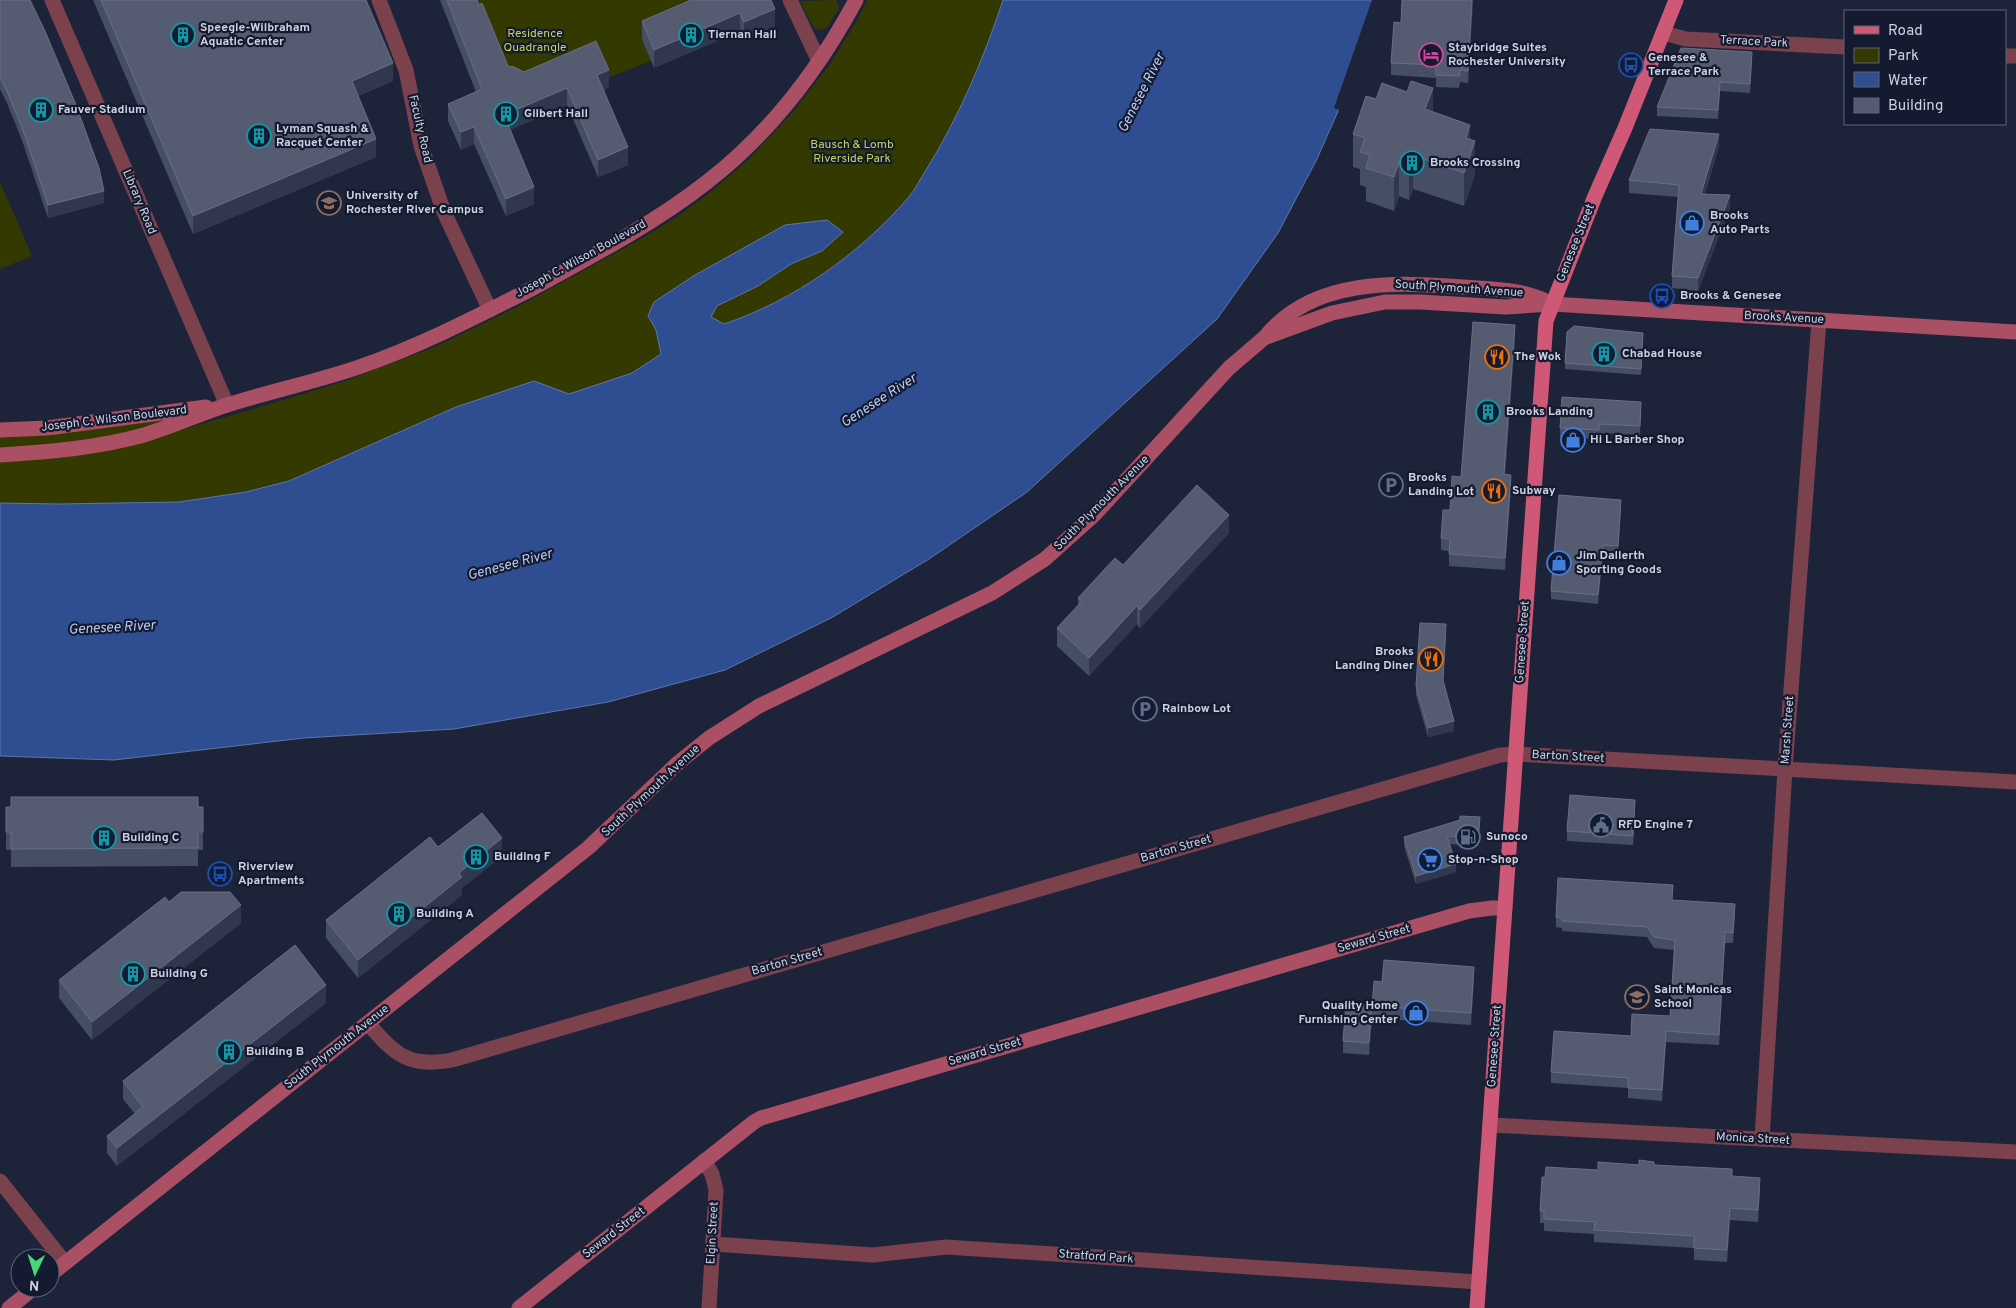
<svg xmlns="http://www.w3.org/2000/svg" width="2016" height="1308" font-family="Overpass,sans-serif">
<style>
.green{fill:#333900}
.water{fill:#2e4e91;stroke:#5e76a9}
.pier{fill:#1d243a}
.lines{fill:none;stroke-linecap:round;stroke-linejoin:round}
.street{stroke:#7b424e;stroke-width:15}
.secondary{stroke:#aa4f64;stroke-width:15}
.primary{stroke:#ce5876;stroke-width:15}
.wall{fill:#464e65}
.shaded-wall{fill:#30374e}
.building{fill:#555c72;stroke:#686f84}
.labels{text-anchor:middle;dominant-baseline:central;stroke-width:4.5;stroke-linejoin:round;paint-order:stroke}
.poi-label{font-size:12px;font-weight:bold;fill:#cdd2e0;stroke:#141a2f;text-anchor:start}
.park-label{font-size:12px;fill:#c3d55b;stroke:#141a2f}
.street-label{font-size:12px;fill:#cdd2e0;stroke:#141a2f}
.water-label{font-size:14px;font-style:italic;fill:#b8ccf3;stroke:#141a2f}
</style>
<rect width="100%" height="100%" fill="#1d243a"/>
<g class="green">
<path d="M469,0H714L651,61L605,79L521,91Z"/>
<path d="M835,0L838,3L839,8L827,28L818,30L814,28L800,1Z"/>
<path d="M867,0H1003C984,58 959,118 926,170C920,179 915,190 908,198C859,254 795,300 724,324L710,317L717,307L758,286L791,264L822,251L843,232L648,316L656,330L661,354L632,373L569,394L534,381L456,407L289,481L246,492L179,502L58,504L0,503V461L139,442L257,408L345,381L437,346L519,306L634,243L674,219L707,195L749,159L792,113L830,64L859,17Z"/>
<path d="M0,182L32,256L0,269Z"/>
<path d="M161,420L162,423L160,425L55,447L0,449V436Z"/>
</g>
<path class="water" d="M1003,0H1379L1350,84L1317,159L1278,233L1217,319L1027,492L929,559L831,618L725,670L608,702L454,729L304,738L114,760L0,756V503L58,504L179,502L246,492L289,481L456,407L534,381L569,394L632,373L661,354L656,330L648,316L654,302L695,275L785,225L827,220L843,232L822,251L791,264L758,286L717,306L711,317L724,324C795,300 859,254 908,198C915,190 920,179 926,170C959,117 984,58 1003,0Z"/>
<path class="pier" d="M1372,0H1381L1341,111L1334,108Z"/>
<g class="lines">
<g class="street">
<path d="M52,0L227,405"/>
<path d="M379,0L406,70L421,146L444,212L490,310"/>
<path d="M790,0L819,61"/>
<path d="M1663,33L1686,39L1845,47"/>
<path d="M2005,56H2016"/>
<path d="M368,1023C394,1055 410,1068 452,1060L1500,755L1516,754L2016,782"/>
<path d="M1490,1125L2016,1152"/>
<path d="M1762,1139L1785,769L1819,321"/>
<path d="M704,1161L712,1174L716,1190L709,1308"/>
<path d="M0,1181L65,1263"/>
<path d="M713,1244L873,1255L946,1247L1479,1282"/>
</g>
<g class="secondary">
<path d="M1266,336C1313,278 1396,282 1463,287C1494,289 1524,289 1552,304"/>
<path d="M0,430L47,428L206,407"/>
<path d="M0,455C49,452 97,448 144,435C174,426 201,413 230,404C272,391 314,382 356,368C418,347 476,317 535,287C592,256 655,223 707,182C769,134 819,69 856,0"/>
<path d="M50,1275L588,848L679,762L709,738L759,706L992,593L1045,559L1094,515L1229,368L1264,338L1332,313L1385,302H1420L1506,307L1552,304L2016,332"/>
<path d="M9,1308L34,1288"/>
<path d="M519,1308L754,1122L761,1118L1469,911L1492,908H1505"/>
</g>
<path class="primary" d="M1477,1308L1546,321L1595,196L1625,128L1676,0"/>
</g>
<g class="wall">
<path d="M0,0L104,203L48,218L23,143L7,103L0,89Z"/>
<path d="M93,0H366L393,81L358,96L376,157L193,234Z"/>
<path d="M440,0H477L508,66L524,72L609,87L603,90L628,165L598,177L567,105L510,130L534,204L506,216L474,144L461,150L448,121V104L476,92Z"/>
<path d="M771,0L775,27L744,40L740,31L654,68L642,39V21Z"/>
<path d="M1402,0H1473L1468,83L1460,82L1459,88L1436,87V78L1391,75V63L1401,23Z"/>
<path d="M1752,61L1750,93L1720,91L1718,119L1657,116V107Z"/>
<path d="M1376,99L1433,112L1470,140L1475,175L1464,206L1413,189L1409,200L1399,196L1394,211L1366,201V187L1360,185V169L1353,167V134Z"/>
<path d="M1719,146L1705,194L1730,208L1698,291L1672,288V276L1678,197L1629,193V180Z"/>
<path d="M1515,338L1505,475L1511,487L1505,570L1449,566V551L1441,550V538L1461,477Z"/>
<path d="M1643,339L1641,375L1565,369V363Z"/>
<path d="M1641,411L1640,435L1599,433V439L1560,437V428Z"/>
<path d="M1621,508L1618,554L1603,553L1598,604L1551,599V591Z"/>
<path d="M1229,533L1140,628L1137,624L1089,676L1057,646V628L1078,605V598L1123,565Z"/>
<path d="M1446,633L1443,682L1454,731L1428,737L1416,695V686Z"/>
<path d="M6,807H203V850H198V866L11,867V850H6Z"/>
<path d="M1635,809L1633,845L1567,841V831Z"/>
<path d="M1480,825L1478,846L1449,844L1456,872L1416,884L1404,846V837Z"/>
<path d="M438,847L502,856L462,888V895L358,978L326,938V920Z"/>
<path d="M1673,900L1735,914L1733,943H1725L1719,1045L1666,1042L1662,1101L1628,1098V1088L1551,1083V1072L1631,1036L1670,1016L1674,950L1654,948L1647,937L1562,931V928L1556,927V917Z"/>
<path d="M169,902L241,923L92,1040L59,998V980Z"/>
<path d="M1474,979L1471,1025L1372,1018V1006Z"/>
<path d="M326,1003L117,1166L107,1153V1136L135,1114L123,1099V1081Z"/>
<path d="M1372,1018L1369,1055L1343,1053V1041Z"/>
<path d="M1654,1165L1732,1176L1760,1190L1758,1222L1730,1220L1727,1262L1694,1260V1248L1594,1242V1234L1544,1231V1223H1540V1211L1545,1177L1598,1170Z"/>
</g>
<g class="shaded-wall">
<path d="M1472,0H1473L1468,83V71Z"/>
<path d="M775,9V27L744,40V22Z"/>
<path d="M740,13V31L654,68V50Z"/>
<path d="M393,63V81L352,99V81Z"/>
<path d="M609,70V87L597,92V75Z"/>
<path d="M567,88V105L504,133V115Z"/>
<path d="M1433,88V122L1425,109Z"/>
<path d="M1470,125V156L1475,141V175L1464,206V173L1466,138Z"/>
<path d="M474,127V144L461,150V132Z"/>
<path d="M1719,134V146L1701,206V194Z"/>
<path d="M376,139V157L193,234V216Z"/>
<path d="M628,147V165L598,177V160Z"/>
<path d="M1413,155V189L1409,200V166Z"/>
<path d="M1399,163V196L1394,211V177Z"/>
<path d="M534,187V204L506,216V199Z"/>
<path d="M104,191V203L48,218V205Z"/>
<path d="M1730,195V208L1698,291V278Z"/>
<path d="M1515,325V338L1504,487V474Z"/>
<path d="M1511,475V487L1505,570V558Z"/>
<path d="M1621,500V508L1618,554V546Z"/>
<path d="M1229,515V533L1140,628V610Z"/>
<path d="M1603,545V553L1598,604V595Z"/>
<path d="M1137,606V624L1089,676V658Z"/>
<path d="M1446,624V633L1443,689V680Z"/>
<path d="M1454,721V731L1428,737V728Z"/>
<path d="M1635,800V809L1633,845V836Z"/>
<path d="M502,838V856L462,888V895L358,978V960L459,873Z"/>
<path d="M1456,864V872L1416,884V876Z"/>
<path d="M1735,904V914L1733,943V933Z"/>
<path d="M241,905V923L92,1040V1022Z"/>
<path d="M1725,932V943L1719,1045V1035Z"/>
<path d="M1474,967V979L1471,1025V1013Z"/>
<path d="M326,985V1003L117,1166V1148Z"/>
<path d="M1372,1005V1018L1369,1055V1043Z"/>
<path d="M1666,1031V1042L1662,1101V1090Z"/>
<path d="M1760,1178V1190L1758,1222V1210Z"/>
<path d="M1730,1208V1220L1727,1262V1250Z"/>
</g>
<g class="building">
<path d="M0,0H30L45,31L76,105L99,168L104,191L48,205L23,130L7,91L0,77Z"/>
<path d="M101,0H366L393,63L352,81L376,139L193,216Z"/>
<path d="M447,0H477L479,5L482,3L508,66L514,67L524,72L596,41L609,70L597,75L628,147L598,160L567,88L504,115L534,187L506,199L474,127L461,132L448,104L482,89Z"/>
<path d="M691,0H771L775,9L744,22L740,13L654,50L642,21Z"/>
<path d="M1402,0H1472L1468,71L1460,70L1459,76L1436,75V65L1391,63L1394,22L1401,23Z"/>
<path d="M1681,48L1752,52L1750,84L1720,82L1718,110L1657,107Z"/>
<path d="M1411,81L1433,88L1425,109L1470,125L1466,138L1475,141L1464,173L1413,155L1409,166L1399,163L1394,177L1366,168L1370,155L1360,152L1365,138L1353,134L1366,96L1376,99L1382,83L1407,92Z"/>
<path d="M1650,129L1719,134L1701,194L1730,195L1698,278L1672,276L1679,185L1629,180Z"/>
<path d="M1473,322L1515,325L1504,474L1511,475L1505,558L1449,554L1450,539L1441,538L1443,510H1450L1452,476L1461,477Z"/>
<path d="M1574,326L1643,333L1641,369L1565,363L1567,332Z"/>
<path d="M1562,397L1641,402L1640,426L1599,424V430L1560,428Z"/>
<path d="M1197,485L1229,515L1140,610L1137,606L1089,658L1057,628L1082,601L1078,598L1115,558L1123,565Z"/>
<path d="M1559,495L1621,500L1618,546L1603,545L1598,595L1551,591Z"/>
<path d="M1420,623L1446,624L1443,680L1454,721L1428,728L1416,686Z"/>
<path d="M1570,795L1635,800L1633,836L1567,831Z"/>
<path d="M11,797H198V807H203V832H198V848L11,849V832H6V807H11Z"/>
<path d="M482,813L502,838L459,873L462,877L358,960L326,920L430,837L438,847Z"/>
<path d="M1460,816L1480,817L1478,838L1447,836L1456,864L1416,876L1404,837L1460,820Z"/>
<path d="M1558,878L1673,885L1672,900L1735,904L1733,933L1725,932L1719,1035L1666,1031L1662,1090L1628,1088V1078L1551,1072L1554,1031L1631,1036L1632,1014L1670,1016L1675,940L1654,937L1647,927L1562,921V918L1556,917Z"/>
<path d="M181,892H230L241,905L92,1022L59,980L165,897L169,902Z"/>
<path d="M295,945L326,985L117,1148L107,1136L143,1107L123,1081Z"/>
<path d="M1384,960L1474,967L1471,1013L1372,1006L1374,981L1382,982Z"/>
<path d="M1346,1003L1372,1005L1369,1043L1343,1041Z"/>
<path d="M1639,1160L1654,1162V1165L1732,1169V1176L1760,1178L1758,1210L1730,1208L1727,1250L1694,1248V1236L1594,1230L1595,1222L1544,1219V1211H1540L1542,1177H1545L1546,1167L1598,1170V1162L1639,1165Z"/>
</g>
<defs>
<g id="building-ring" transform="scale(1.25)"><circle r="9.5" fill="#141a2f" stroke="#0f9aa8" stroke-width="1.5"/><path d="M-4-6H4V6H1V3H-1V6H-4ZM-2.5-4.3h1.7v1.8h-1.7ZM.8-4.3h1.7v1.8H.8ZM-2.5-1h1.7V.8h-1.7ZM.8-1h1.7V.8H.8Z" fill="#0f9aa8"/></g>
<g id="hotel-ring" transform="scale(1.25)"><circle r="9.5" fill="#141a2f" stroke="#d1479c" stroke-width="1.5"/><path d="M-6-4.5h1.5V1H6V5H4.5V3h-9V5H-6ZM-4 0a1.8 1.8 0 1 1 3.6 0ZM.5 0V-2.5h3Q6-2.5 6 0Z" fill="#d1479c"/></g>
<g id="bus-ring" transform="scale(1.25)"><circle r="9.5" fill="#141a2f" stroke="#1a4fb4" stroke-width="1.5"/><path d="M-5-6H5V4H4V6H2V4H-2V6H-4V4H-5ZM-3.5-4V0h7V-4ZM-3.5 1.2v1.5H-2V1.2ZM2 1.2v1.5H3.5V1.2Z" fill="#1a4fb4"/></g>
<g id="university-ring" transform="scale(1.25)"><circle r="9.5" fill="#141a2f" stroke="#8d6e63" stroke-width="1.5"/><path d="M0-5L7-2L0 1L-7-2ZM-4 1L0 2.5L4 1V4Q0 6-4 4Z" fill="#8d6e63"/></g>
<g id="shop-ring" transform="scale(1.25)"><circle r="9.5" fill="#141a2f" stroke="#3f7fe0" stroke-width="1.5"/><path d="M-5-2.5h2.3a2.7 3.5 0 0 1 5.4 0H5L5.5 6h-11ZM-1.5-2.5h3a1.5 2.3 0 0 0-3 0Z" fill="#3f7fe0"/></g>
<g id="restaurant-ring" transform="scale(1.25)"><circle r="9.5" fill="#141a2f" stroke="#e8710a" stroke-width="1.5"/><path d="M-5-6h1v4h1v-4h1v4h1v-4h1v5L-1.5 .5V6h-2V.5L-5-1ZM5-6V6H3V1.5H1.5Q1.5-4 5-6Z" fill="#e8710a"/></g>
<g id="parking-ring" transform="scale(1.25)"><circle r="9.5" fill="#141a2f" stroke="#5c6f8a" stroke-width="1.5"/><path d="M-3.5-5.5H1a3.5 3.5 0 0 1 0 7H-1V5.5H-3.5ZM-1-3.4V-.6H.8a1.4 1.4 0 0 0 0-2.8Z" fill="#5c6f8a"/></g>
<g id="civic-ring" transform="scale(1.25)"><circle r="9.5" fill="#141a2f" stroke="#5c6f8a" stroke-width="1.5"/><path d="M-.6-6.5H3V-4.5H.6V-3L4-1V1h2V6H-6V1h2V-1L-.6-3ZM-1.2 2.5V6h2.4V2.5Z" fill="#5c6f8a"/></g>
<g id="fuel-ring" transform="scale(1.25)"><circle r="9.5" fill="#141a2f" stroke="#5c6f8a" stroke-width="1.5"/><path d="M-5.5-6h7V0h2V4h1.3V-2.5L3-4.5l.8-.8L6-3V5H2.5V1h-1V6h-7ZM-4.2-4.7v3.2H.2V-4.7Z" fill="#5c6f8a"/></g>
<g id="supermarket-ring" transform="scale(1.25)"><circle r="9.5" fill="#141a2f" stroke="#3f7fe0" stroke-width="1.5"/><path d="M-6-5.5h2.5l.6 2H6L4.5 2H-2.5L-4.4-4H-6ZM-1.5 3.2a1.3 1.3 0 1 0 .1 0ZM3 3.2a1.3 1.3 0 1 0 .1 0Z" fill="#3f7fe0"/></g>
<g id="school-ring" transform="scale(1.25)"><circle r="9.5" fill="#141a2f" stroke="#8d6e63" stroke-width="1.5"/><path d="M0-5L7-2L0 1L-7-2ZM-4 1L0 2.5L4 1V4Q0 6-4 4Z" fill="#8d6e63"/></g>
</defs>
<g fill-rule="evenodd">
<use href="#building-ring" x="183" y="35"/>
<use href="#building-ring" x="691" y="35"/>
<use href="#hotel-ring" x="1431" y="55"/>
<use href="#bus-ring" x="1631" y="65"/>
<use href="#building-ring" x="41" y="110"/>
<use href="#building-ring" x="506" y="114"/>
<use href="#building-ring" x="259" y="136"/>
<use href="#building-ring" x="1412" y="163"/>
<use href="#university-ring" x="329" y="203"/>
<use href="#shop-ring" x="1692" y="223"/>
<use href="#bus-ring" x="1662" y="296"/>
<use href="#building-ring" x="1604" y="354"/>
<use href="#restaurant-ring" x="1497" y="357"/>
<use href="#building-ring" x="1488" y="412"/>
<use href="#shop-ring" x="1573" y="440"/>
<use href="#parking-ring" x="1391" y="485"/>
<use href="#restaurant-ring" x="1494" y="491"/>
<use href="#shop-ring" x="1559" y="563"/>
<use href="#restaurant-ring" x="1431" y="659"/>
<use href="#parking-ring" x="1145" y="709"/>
<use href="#civic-ring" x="1601" y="825"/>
<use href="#fuel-ring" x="1468" y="837"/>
<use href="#building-ring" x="104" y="838"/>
<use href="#building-ring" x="476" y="857"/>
<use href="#supermarket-ring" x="1430" y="860"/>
<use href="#bus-ring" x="220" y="874"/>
<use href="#building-ring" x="399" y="914"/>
<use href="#building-ring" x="133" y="974"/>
<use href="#school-ring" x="1637" y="997"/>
<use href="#shop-ring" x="1416" y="1013"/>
<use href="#building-ring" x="229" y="1052"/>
</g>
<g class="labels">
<g class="poi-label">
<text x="200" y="28">Speegle-Wilbraham<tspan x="200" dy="14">Aquatic Center</tspan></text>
<text x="708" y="35">Tiernan Hall</text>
<text x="1448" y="48">Staybridge Suites<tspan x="1448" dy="14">Rochester University</tspan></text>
<text x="1648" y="58">Genesee &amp;<tspan x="1648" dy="14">Terrace Park</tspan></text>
<text x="58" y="110">Fauver Stadium</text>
<text x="524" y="114">Gilbert Hall</text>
<text x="276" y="129">Lyman Squash &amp;<tspan x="276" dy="14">Racquet Center</tspan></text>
<text x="1430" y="163">Brooks Crossing</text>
<text x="346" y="196">University of<tspan x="346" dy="14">Rochester River Campus</tspan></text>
<text x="1710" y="216">Brooks<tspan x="1710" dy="14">Auto Parts</tspan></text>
<text x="1680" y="296">Brooks &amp; Genesee</text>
<text x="1622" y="354">Chabad House</text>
<text x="1514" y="357">The Wok</text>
<text x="1506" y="412">Brooks Landing</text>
<text x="1590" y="440">Hi L Barber Shop</text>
<text x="1408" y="478">Brooks<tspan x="1408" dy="14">Landing Lot</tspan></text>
<text x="1512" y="491">Subway</text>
<text x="1576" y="556">Jim Dallerth<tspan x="1576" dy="14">Sporting Goods</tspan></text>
<text x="1414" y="652" text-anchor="end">Brooks<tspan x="1414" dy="14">Landing Diner</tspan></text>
<text x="1162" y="709">Rainbow Lot</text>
<text x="1618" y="825">RFD Engine 7</text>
<text x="1486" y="837">Sunoco</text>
<text x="122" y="838">Building C</text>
<text x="494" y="857">Building F</text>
<text x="1448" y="860">Stop-n-Shop</text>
<text x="238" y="867">Riverview<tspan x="238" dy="14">Apartments</tspan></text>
<text x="416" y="914">Building A</text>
<text x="150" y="974">Building G</text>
<text x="1654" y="990">Saint Monicas<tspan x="1654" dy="14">School</tspan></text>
<text x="1398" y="1006" text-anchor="end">Quality Home<tspan x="1398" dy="14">Furnishing Center</tspan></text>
<text x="246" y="1052">Building B</text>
</g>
<g class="park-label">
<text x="535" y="34">Residence<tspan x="535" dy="14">Quadrangle</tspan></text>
<text x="852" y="145">Bausch &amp; Lomb<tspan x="852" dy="14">Riverside Park</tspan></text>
</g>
<g class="street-label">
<text transform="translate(1754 42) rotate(3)">Terrace Park</text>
<text transform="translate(420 129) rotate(77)">Faculty Road</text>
<text transform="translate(139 202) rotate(67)">Library Road</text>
<text transform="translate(1576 243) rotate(-68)">Genesee Street</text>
<text transform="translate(581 259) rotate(-29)">Joseph C. Wilson Boulevard</text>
<text transform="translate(1459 289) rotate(4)">South Plymouth Avenue</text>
<text transform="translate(1784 318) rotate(3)">Brooks Avenue</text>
<text transform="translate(114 419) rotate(-7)">Joseph C. Wilson Boulevard</text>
<text transform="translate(1102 503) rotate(-45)">South Plymouth Avenue</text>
<text transform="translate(1523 642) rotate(-86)">Genesee Street</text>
<text transform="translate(1788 730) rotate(-86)">Marsh Street</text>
<text transform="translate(1568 757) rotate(3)">Barton Street</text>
<text transform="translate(651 791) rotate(-43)">South Plymouth Avenue</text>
<text transform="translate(1176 849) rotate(-16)">Barton Street</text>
<text transform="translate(1374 939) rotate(-16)">Seward Street</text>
<text transform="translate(787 962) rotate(-16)">Barton Street</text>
<text transform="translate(1495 1046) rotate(-86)">Genesee Street</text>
<text transform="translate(337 1047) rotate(-38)">South Plymouth Avenue</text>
<text transform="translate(985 1052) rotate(-16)">Seward Street</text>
<text transform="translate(1753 1139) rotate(3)">Monica Street</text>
<text transform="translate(614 1233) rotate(-38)">Seward Street</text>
<text transform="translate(713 1233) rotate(-87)">Elgin Street</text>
<text transform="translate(1096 1257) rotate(4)">Stratford Park</text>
</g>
<g class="water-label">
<text transform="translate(1142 93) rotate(-63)">Genesee River</text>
<text transform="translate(879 401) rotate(-33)">Genesee River</text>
<text transform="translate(510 565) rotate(-15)">Genesee River</text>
<text transform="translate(112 628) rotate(-3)">Genesee River</text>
</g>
</g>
<rect x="1844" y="10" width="162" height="115" fill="#141a2f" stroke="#5e6476"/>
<rect x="1854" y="26" width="25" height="8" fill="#ce5876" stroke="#5e6476"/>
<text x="1888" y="35" font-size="15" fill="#cdd2e0">Road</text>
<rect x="1854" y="48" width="25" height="15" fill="#333900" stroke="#5e6476"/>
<text x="1888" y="60" font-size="15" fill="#cdd2e0">Park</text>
<rect x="1854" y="72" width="25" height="15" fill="#2e4e91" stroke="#5e6476"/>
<text x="1888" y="85" font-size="15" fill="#cdd2e0">Water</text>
<rect x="1854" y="98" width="25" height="15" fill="#555c72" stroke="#5e6476"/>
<text x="1888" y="110" font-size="15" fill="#cdd2e0">Building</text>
<g transform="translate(35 1273) rotate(184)"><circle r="24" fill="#141a2f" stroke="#5e6476"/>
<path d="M0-4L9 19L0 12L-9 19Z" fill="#46d779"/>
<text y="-8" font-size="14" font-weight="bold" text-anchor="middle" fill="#cdd2e0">N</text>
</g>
</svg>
